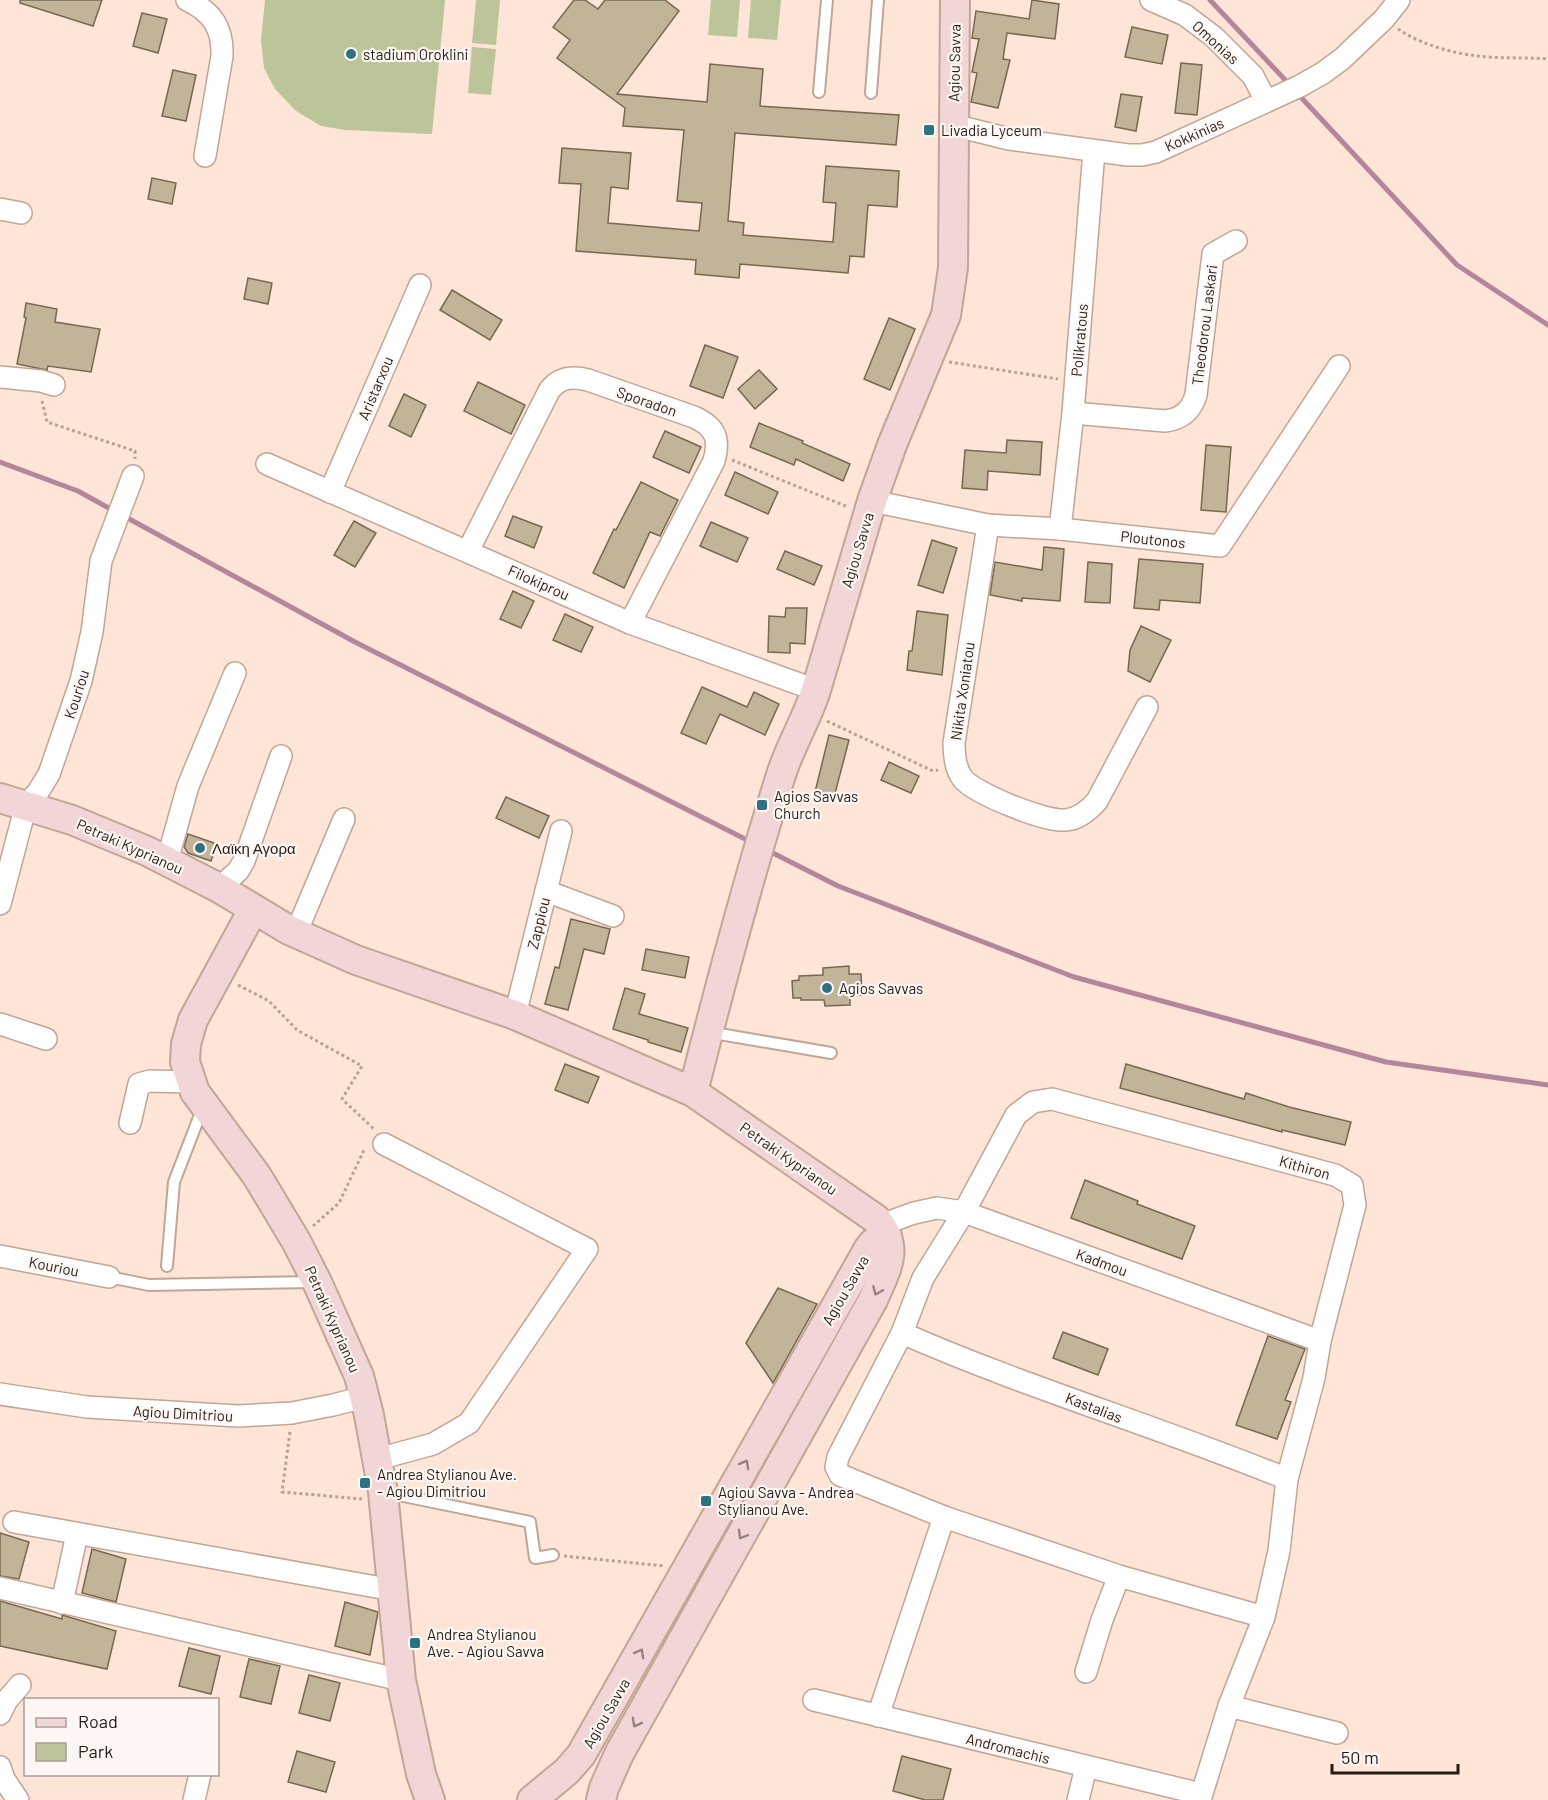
<svg xmlns="http://www.w3.org/2000/svg" width="1548" height="1800" font-family="Barlow,sans-serif">
<style>
.green{fill:#bcc599}
.lines{fill:none;stroke-linecap:round;stroke-linejoin:round}
.stream{stroke:#b4869b;stroke-width:5}
.building{fill:#c2b499;stroke:#766950;stroke-width:1.5}
.lane-casing{stroke:#c2a595;stroke-width:14}
.street-casing{stroke:#c2a595;stroke-width:24}
.secondary-casing{stroke:#c2a595;stroke-width:32}
.path{stroke:#b6a297;stroke-width:3;stroke-dasharray:3 3;stroke-linecap:butt}
.lane{stroke:#fff;stroke-width:10}
.street{stroke:#fff;stroke-width:21}
.secondary{stroke:#f2d5d6;stroke-width:28}
.oneway{stroke:#978280}
.poi-dot{fill:#2d7281;stroke:#fdf6f3;stroke-width:2}
.labels{text-anchor:middle;dominant-baseline:central;stroke-width:4.5;stroke-linejoin:round;paint-order:stroke}
.street-label{font-size:15px;fill:#271c16;stroke:#fdf6f3}
.poi-label{font-size:15px;fill:#271c16;stroke:#fdf6f3;text-anchor:start}
</style>
<rect width="100%" height="100%" fill="#fee5d7"/>
<g class="green">
<path d="M265,0H445L432,134L345,130L321,126L296,111L275,89L264,68L261,40Z"/>
<path d="M476,0H500L496,45L472,43Z"/>
<path d="M711,0H740L737,37L708,35Z"/>
<path d="M751,0H781L777,40L748,38Z"/>
<path d="M472,47L496,49L491,95L468,93Z"/>
</g>
<g class="lines">
<g class="stream">
<path d="M1210,0L1289,84"/>
<path d="M1297,93L1457,265L1548,325"/>
<path d="M0,462L78,491L114,511"/>
<path d="M122,515L355,642L753,843"/>
<path d="M767,850L838,886L1074,977L1386,1062L1548,1085"/>
</g>
</g>
<g class="building">
<path d="M20,0H102L93,26L20,3Z"/>
<path d="M574,0H585L598,9L605,0H665L679,11L617,94L707,102L710,64L763,69L760,106L899,115L896,145L735,133L728,221L744,223L743,235L833,242L836,203L823,202L826,166L899,171L897,207L868,205L864,257L850,256L848,273L740,264L739,278L695,274L696,260L576,251L581,184L559,183L562,148L631,153L628,189L611,187L608,223L699,231L702,203L677,201L684,130L623,126L625,108L557,58L570,40L553,27Z"/>
<path d="M1032,0L1059,4L1055,39L1007,33L1003,59L1010,60L998,108L971,102L977,73L972,72L979,39L972,38L976,11L1029,19Z"/>
<path d="M142,13L167,19L158,53L133,46Z"/>
<path d="M1132,27L1168,35L1162,64L1125,57Z"/>
<path d="M1181,63L1202,65L1197,115L1175,113Z"/>
<path d="M173,70L196,75L186,121L162,116Z"/>
<path d="M1121,94L1142,97L1136,131L1115,127Z"/>
<path d="M152,178L176,183L172,204L148,199Z"/>
<path d="M248,278L272,283L268,304L244,299Z"/>
<path d="M452,290L502,320L490,340L440,310Z"/>
<path d="M26,303L57,309L55,322L100,329L91,372L48,366L47,370L17,364L26,318L24,317Z"/>
<path d="M889,318L915,329L890,390L864,379Z"/>
<path d="M705,345L738,357L723,398L690,386Z"/>
<path d="M759,370L777,389L755,409L738,389Z"/>
<path d="M478,382L525,405L511,434L464,411Z"/>
<path d="M404,394L426,405L411,437L389,426Z"/>
<path d="M759,423L803,441L802,443L850,464L843,481L796,459L794,465L750,447Z"/>
<path d="M665,431L701,447L689,473L653,457Z"/>
<path d="M1007,440L1042,442L1040,475L988,471L987,490L962,488L965,450L1006,453Z"/>
<path d="M1206,445L1231,447L1226,512L1201,510Z"/>
<path d="M735,472L778,492L768,514L725,495Z"/>
<path d="M641,482L678,500L660,536L650,532L624,588L593,573L614,529L616,530Z"/>
<path d="M513,516L542,527L534,548L505,536Z"/>
<path d="M354,521L376,533L355,567L334,555Z"/>
<path d="M711,522L748,538L737,562L700,546Z"/>
<path d="M932,540L957,548L943,593L918,585Z"/>
<path d="M1044,547L1064,549L1060,601L1022,598V601L990,595L995,562L1042,570Z"/>
<path d="M785,551L822,566L814,585L777,569Z"/>
<path d="M1139,559L1203,564L1200,603L1160,600L1159,610L1134,608Z"/>
<path d="M1088,562L1112,564L1110,603L1085,602Z"/>
<path d="M513,591L534,601L521,628L500,619Z"/>
<path d="M786,608H807L805,644L790,643V653L768,652L769,616L785,617Z"/>
<path d="M917,611L948,615L942,675L907,670L909,651H912Z"/>
<path d="M565,614L593,627L581,652L553,640Z"/>
<path d="M1141,626L1171,640L1150,682L1128,671L1130,650Z"/>
<path d="M702,687L747,707L754,692L779,704L765,735L720,714L706,744L681,733Z"/>
<path d="M829,735L849,740L833,801L814,796Z"/>
<path d="M889,762L919,776L911,793L881,780Z"/>
<path d="M506,797L549,816L539,838L496,818Z"/>
<path d="M188,834L217,844L211,861L188,853L184,847Z"/>
<path d="M571,919L610,929L604,954L584,949L568,1010L545,1004L555,967L559,968Z"/>
<path d="M646,949L689,957L685,978L642,970Z"/>
<path d="M849,966V974H861L862,995L850,996V1005L825,1006L824,1000H801V998H793L792,981L799,980V976L823,975V968Z"/>
<path d="M625,988L645,994L639,1014L688,1028L681,1052L648,1042V1040L613,1029Z"/>
<path d="M565,1064L599,1077L588,1103L555,1090Z"/>
<path d="M1126,1064L1244,1099L1246,1093L1289,1107L1351,1122L1345,1145L1282,1130V1132L1120,1088Z"/>
<path d="M1085,1180L1138,1201L1137,1204L1195,1226L1182,1259L1071,1218Z"/>
<path d="M778,1288L817,1304L773,1383L746,1343Z"/>
<path d="M1063,1332L1108,1349L1098,1375L1053,1358Z"/>
<path d="M1268,1336L1305,1349L1285,1400L1291,1402L1277,1439L1236,1425Z"/>
<path d="M0,1533L29,1542L19,1579L0,1576Z"/>
<path d="M92,1549L126,1559L116,1602L82,1593Z"/>
<path d="M0,1601L62,1619V1615L116,1631L107,1669L0,1646Z"/>
<path d="M345,1602L378,1612L370,1655L335,1646Z"/>
<path d="M189,1648L220,1656L211,1694L179,1686Z"/>
<path d="M249,1659L280,1666L271,1704L240,1697Z"/>
<path d="M309,1675L340,1683L330,1721L299,1713Z"/>
<path d="M297,1751L335,1762L326,1792L288,1782Z"/>
<path d="M902,1756L951,1769L943,1800H925L893,1791Z"/>
</g>
<g class="lines">
<g class="lane-casing">
<g id="lane">
<path d="M819,92L827,0"/>
<path d="M871,93L878,0"/>
<path d="M708,1032L831,1053"/>
<path d="M167,1266L174,1182L203,1107"/>
<path d="M109,1277L149,1285L314,1282"/>
<path d="M384,1492L530,1522L535,1558L553,1555"/>
</g>
</g>
<g class="street-casing">
<g id="street">
<path d="M187,0C213,12 223,29 222,56L205,156"/>
<path d="M1151,0L1185,15L1214,37L1253,76L1266,101"/>
<path d="M953,125L1009,139L1128,155H1142L1156,152L1300,86L1323,73L1342,59L1384,19L1399,0"/>
<path d="M0,209L21,213"/>
<path d="M0,377L41,381L54,385"/>
<path d="M1073,413L1165,421C1182,419 1191,411 1196,395L1213,254L1236,241"/>
<path d="M267,464L630,623L816,690"/>
<path d="M330,492L420,285"/>
<path d="M872,501L988,525L1060,529L1220,546L1339,366"/>
<path d="M988,525L954,743C954,755 955,769 963,779C976,794 1045,822 1066,820C1078,819 1089,810 1097,801L1147,707"/>
<path d="M1060,529L1073,413L1094,151"/>
<path d="M468,551L549,391C559,377 572,376 588,380L694,417C716,427 720,439 714,461L630,623"/>
<path d="M167,861L188,786L235,673"/>
<path d="M219,888L238,871L244,861L281,756"/>
<path d="M546,891L613,916"/>
<path d="M0,904L26,805L38,792L49,774L81,681L92,632L101,561L133,476"/>
<path d="M296,933L344,819"/>
<path d="M515,1015L561,831"/>
<path d="M0,1024L46,1039"/>
<path d="M130,1123L139,1084L150,1081L190,1082"/>
<path d="M881,1225L914,1213L937,1208L964,1212L1320,1341"/>
<path d="M0,1256L109,1277"/>
<path d="M902,1333C1027,1388 1160,1427 1287,1479"/>
<path d="M0,1394L87,1407L238,1416L292,1413L333,1405L364,1397"/>
<path d="M378,1459L433,1444L469,1423L587,1249L384,1144"/>
<path d="M14,1522L393,1590"/>
<path d="M0,1588L401,1680"/>
<path d="M62,1603L77,1534"/>
<path d="M1086,1672L1102,1620L1119,1576"/>
<path d="M814,1700L1201,1794"/>
<path d="M1229,1706L1337,1733"/>
<path d="M0,1714L7,1700L20,1685"/>
<path d="M878,1716L944,1517"/>
<path d="M0,1767L4,1779L18,1800"/>
<path d="M194,1800L200,1774"/>
<path d="M1078,1800L1086,1767"/>
<path d="M1200,1800L1229,1706L1264,1617L1279,1551L1287,1479L1314,1378L1320,1341L1355,1205L1352,1185L1335,1175L1052,1099L1033,1102L1016,1115L964,1212L923,1278L902,1333L838,1457L836,1467L840,1475L944,1517L1119,1576L1264,1617"/>
</g>
</g>
<g class="secondary-casing">
<g id="secondary">
<path d="M0,798L72,820L147,851L219,888L289,930L356,960L515,1015L693,1092L876,1219C901,1249 886,1269 873,1300L619,1754L604,1788L601,1800"/>
<path d="M253,910L193,1020L186,1044L185,1062L195,1092L257,1176L296,1241L317,1282L359,1376L369,1415L383,1492L401,1680L421,1774L430,1800"/>
<path d="M693,1092C720,985 748,879 781,775C790,746 807,719 816,690L872,501L892,445L946,315L953,268L955,0"/>
<path d="M532,1800L567,1771L581,1755L869,1248L873,1243L887,1236"/>
</g>
</g>
<g class="path">
<path d="M1398,29C1420,44 1451,53 1478,56C1501,59 1525,57 1548,59"/>
<path d="M949,362L1058,379"/>
<path d="M42,401L47,422L135,451V459"/>
<path d="M732,460L848,507"/>
<path d="M827,721L933,771L938,770"/>
<path d="M238,985L269,1001L297,1030L362,1066L342,1099L374,1129"/>
<path d="M313,1226L339,1203L365,1148"/>
<path d="M290,1432L282,1492L362,1499"/>
<path d="M564,1556L665,1566"/>
</g>
<use href="#lane" class="lane"/>
<use href="#street" class="street"/>
<use href="#secondary" class="secondary"/>
</g>
<defs><path id="oneway-chevron" d="M-2-3.5L2.5 0L-2 3.5" fill="none" stroke-width="1.6" stroke-linecap="round" stroke-linejoin="round" transform="scale(1.5)"/></defs>
<g class="oneway">
<use href="#oneway-chevron" transform="translate(877 1291) rotate(113)"/>
<use href="#oneway-chevron" transform="translate(745 1464) rotate(-61)"/>
<use href="#oneway-chevron" transform="translate(742 1535) rotate(120)"/>
<use href="#oneway-chevron" transform="translate(640 1653) rotate(-61)"/>
<use href="#oneway-chevron" transform="translate(636 1723) rotate(119)"/>
</g>
<g class="poi-dot">
<circle cx="351" cy="54" r="6"/>
<rect x="923" y="124" width="12" height="12" rx="3"/>
<rect x="756" y="799" width="12" height="12" rx="3"/>
<circle cx="200" cy="848" r="6"/>
<circle cx="827" cy="988" r="6"/>
<rect x="359" y="1477" width="12" height="12" rx="3"/>
<rect x="700" y="1495" width="12" height="12" rx="3"/>
<rect x="409" y="1637" width="12" height="12" rx="3"/>
</g>
<g class="labels">
<g class="street-label">
<text transform="translate(1216 42) rotate(42)">Omonias</text>
<text transform="translate(954 63) rotate(-89)">Agiou Savva</text>
<text transform="translate(1194 134) rotate(-24)">Kokkinias</text>
<text transform="translate(1204 325) rotate(-83)">Theodorou Laskari</text>
<text transform="translate(1079 340) rotate(-85)">Polikratous</text>
<text transform="translate(375 388) rotate(-67)">Aristarxou</text>
<text transform="translate(647 401) rotate(19)">Sporadon</text>
<text transform="translate(1153 539) rotate(6)">Ploutonos</text>
<text transform="translate(857 550) rotate(-73)">Agiou Savva</text>
<text transform="translate(539 582) rotate(24)">Filokiprou</text>
<text transform="translate(962 691) rotate(-82)">Nikita Xoniatou</text>
<text transform="translate(76 694) rotate(-72)">Kouriou</text>
<text transform="translate(130 846) rotate(24)">Petraki Kyprianou</text>
<text transform="translate(538 923) rotate(-76)">Zappiou</text>
<text transform="translate(789 1158) rotate(35)">Petraki Kyprianou</text>
<text transform="translate(1305 1167) rotate(16)">Kithiron</text>
<text transform="translate(1102 1262) rotate(20)">Kadmou</text>
<text transform="translate(54 1266) rotate(11)">Kouriou</text>
<text transform="translate(845 1290) rotate(-60)">Agiou Savva</text>
<text transform="translate(333 1319) rotate(66)">Petraki Kyprianou</text>
<text transform="translate(1094 1407) rotate(21)">Kastalias</text>
<text transform="translate(183 1413) rotate(3)">Agiou Dimitriou</text>
<text transform="translate(606 1713) rotate(-60)">Agiou Savva</text>
<text transform="translate(1008 1748) rotate(14)">Andromachis</text>
</g>
<g class="poi-label">
<text x="363" y="54">stadium Oroklini</text>
<text x="941" y="130">Livadia Lyceum</text>
<text x="774" y="796">Agios Savvas<tspan x="774" dy="17">Church</tspan></text>
<text x="212" y="848">Λαϊκη Αγορα</text>
<text x="839" y="988">Agios Savvas</text>
<text x="377" y="1474">Andrea Stylianou Ave.<tspan x="377" dy="17">- Agiou Dimitriou</tspan></text>
<text x="718" y="1492">Agiou Savva - Andrea<tspan x="718" dy="17">Stylianou Ave.</tspan></text>
<text x="427" y="1634">Andrea Stylianou<tspan x="427" dy="17">Ave. - Agiou Savva</tspan></text>
</g>
</g>
<rect x="24" y="1698" width="195" height="78" fill="#fdf6f3" stroke="#a79f9b" stroke-width="1.5"/>
<rect x="36" y="1718" width="30" height="9" fill="#f2d5d6" stroke="#a79f9b" stroke-width="1.5"/>
<text x="78" y="1728" font-size="18" fill="#271c16">Road</text>
<rect x="36" y="1743" width="30" height="18" fill="#bcc599" stroke="#a79f9b" stroke-width="1.5"/>
<text x="78" y="1758" font-size="18" fill="#271c16">Park</text>
<path d="M1332 1764v9h126v-9" fill="none" stroke="#271c16" stroke-width="3"/>
<text x="1341" y="1764" font-size="18" fill="#271c16" stroke="#fdf6f3" stroke-width="4.5" paint-order="stroke">50 m</text>
</svg>
